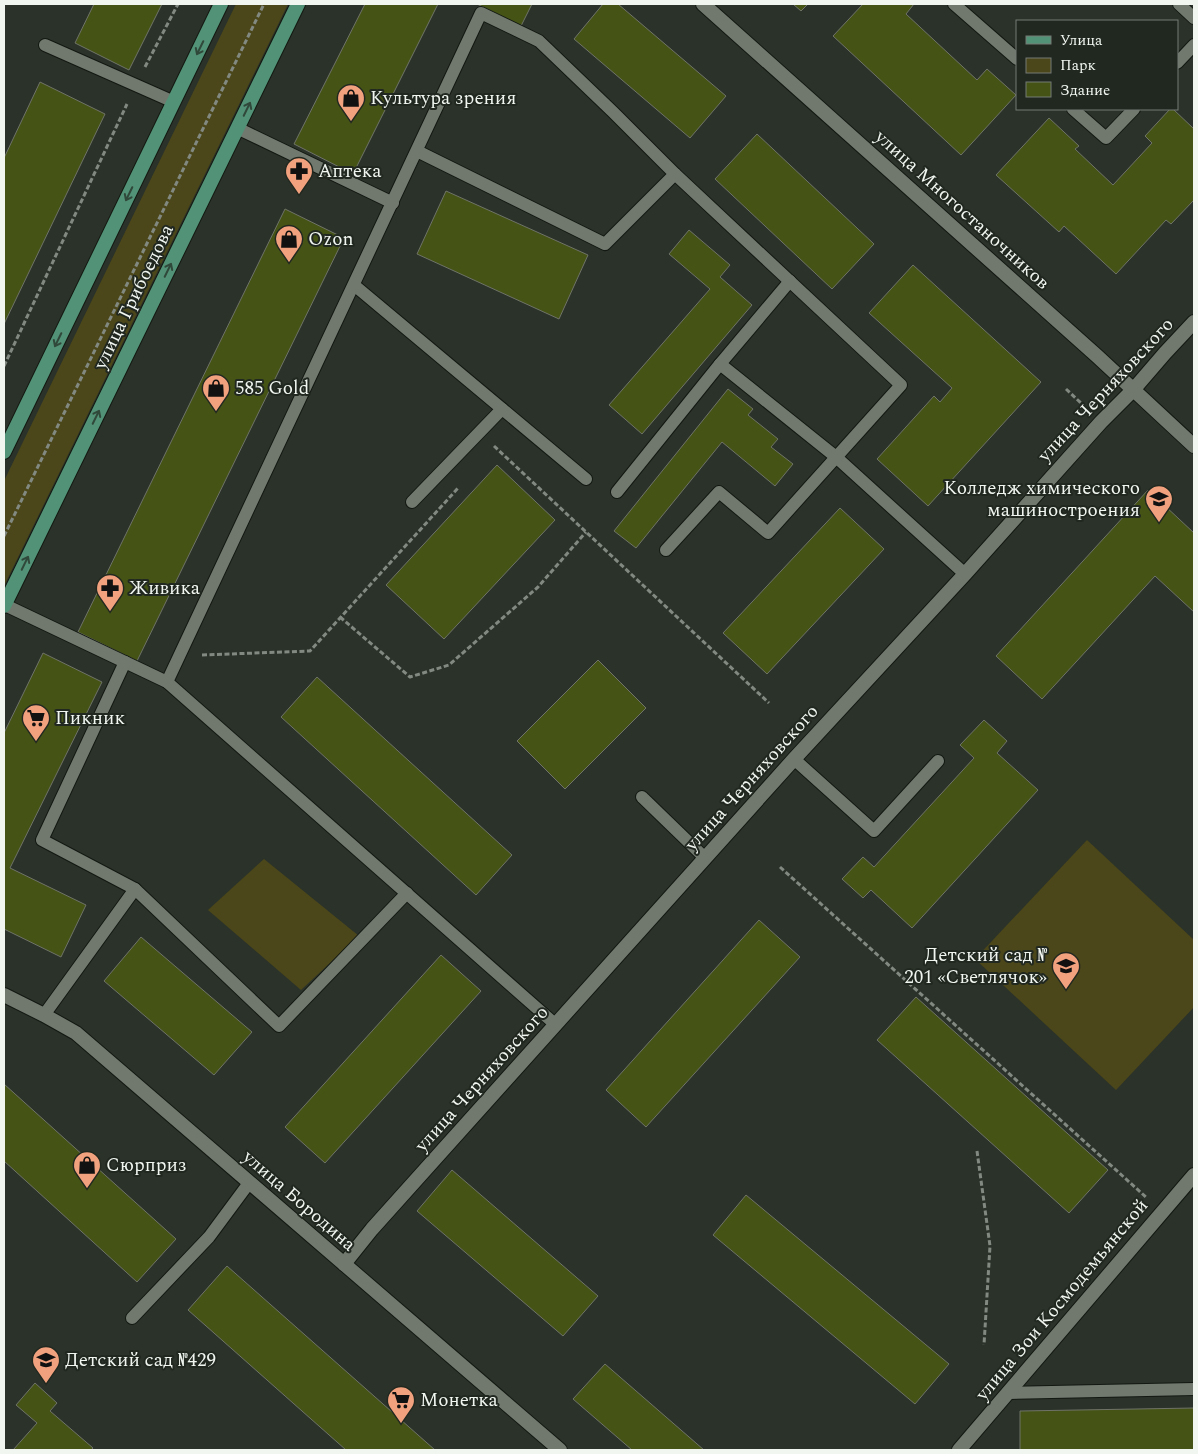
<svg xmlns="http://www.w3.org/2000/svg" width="1198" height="1454" font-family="Spectral,serif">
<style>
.green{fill:#4c471a}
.building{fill:#455415;stroke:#6f7368}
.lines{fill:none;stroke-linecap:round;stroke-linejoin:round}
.service-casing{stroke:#131912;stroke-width:14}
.minor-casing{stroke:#131912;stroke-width:16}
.secondary-casing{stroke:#131912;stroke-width:16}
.path{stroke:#828981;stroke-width:3;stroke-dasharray:5 2.5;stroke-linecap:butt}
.service{stroke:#71796f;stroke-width:12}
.minor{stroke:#71796f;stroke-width:14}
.secondary{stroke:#529276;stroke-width:14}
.oneway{stroke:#30483a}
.labels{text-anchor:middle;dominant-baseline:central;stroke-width:4;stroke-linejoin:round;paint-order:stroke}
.poi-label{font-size:19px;fill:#f1f6f1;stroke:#212820;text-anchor:start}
.street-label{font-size:19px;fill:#f1f6f1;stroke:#212820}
</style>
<rect width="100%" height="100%" fill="#2b3229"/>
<g class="green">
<path d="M236,4H288L4,586V481Z"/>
<path d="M1087,840L1194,940V1007L1116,1090L975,959Z"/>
<path d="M264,859L359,936L301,990L208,910Z"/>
</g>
<g class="building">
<path d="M94,4H162L129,70L75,43Z"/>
<path d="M365,4H438L353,174L294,144Z"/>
<path d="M477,4H532L521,26Z"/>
<path d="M603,4H618L726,96L690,138L574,39Z"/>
<path d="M793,4H808L801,11Z"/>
<path d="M863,4H914L906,14L977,80L987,69L1016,95L961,155L833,36Z"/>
<path d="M40,82L105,114L4,324V158Z"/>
<path d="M1170,109H1173L1194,129V200L1171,224L1166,220L1116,274L1064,226L1059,232L996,175L1049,118L1079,146L1075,149L1113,185L1152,143L1145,136Z"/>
<path d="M757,134L874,244L832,289L715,179Z"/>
<path d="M446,191L588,255L559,319L417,254Z"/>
<path d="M285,209L344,238L137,661L78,632Z"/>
<path d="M689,230L730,265L720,277L752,305L642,434L609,405L710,289L669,254Z"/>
<path d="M913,265L1041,382L928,506L877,459L934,396L940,402L952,388L869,313Z"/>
<path d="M728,389L753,409L748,415L778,439L771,447L793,464L775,486L722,442L636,548L614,531Z"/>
<path d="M497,465L555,520L444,639L386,585Z"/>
<path d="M1148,490L1194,533V612L1155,576L1042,699L996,656Z"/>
<path d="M840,508L884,549L767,674L723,633Z"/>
<path d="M43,653L102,682L10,868L86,905L61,957L4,929V733Z"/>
<path d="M598,660L646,708L565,789L517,741Z"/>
<path d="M317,677L512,855L476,895L281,717Z"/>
<path d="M984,720L1007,741L997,753L1038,790L912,928L871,890L863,898L842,879L863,857L874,867L974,758L960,745Z"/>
<path d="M759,920L800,957L646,1127L606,1090Z"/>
<path d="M141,937L252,1032L214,1075L104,981Z"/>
<path d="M441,955L481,991L325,1163L285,1127Z"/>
<path d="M916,997L1108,1170L1069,1213L877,1040Z"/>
<path d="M4,1084L176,1239L137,1282L4,1161Z"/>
<path d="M452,1170L598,1296L563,1336L417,1211Z"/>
<path d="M746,1195L949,1364L915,1404L713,1235Z"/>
<path d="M227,1266L435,1450H346L188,1310Z"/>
<path d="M605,1364L704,1450H632L573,1399Z"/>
<path d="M35,1383L57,1403L50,1411L93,1448L91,1450H13L37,1423L16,1405Z"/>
<path d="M1194,1408V1450H1020V1411Z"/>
</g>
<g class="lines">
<g class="service-casing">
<g id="service">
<path d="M954,4L1017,59"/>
<path d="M1179,4L1194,18"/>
<path d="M45,45L174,102"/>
<path d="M1177,63L1194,45"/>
<path d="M1073,109L1106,138L1134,109"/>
<path d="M237,128L393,203"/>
<path d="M354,285L586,479"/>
<path d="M720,364L836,457L965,574"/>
<path d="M617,492L720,364L790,281"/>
<path d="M412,502L502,409"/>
<path d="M666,550L719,492L768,533L901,385L675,174"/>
<path d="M5,605L167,682L556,1025"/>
<path d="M125,662L42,840L135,889L279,1026L407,893"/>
<path d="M167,682L481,13L539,41L613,112L675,174L605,244L417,151"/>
<path d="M794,759L874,831L938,761"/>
<path d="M642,797L705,858"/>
<path d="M44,1015L135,889"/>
<path d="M132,1318L209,1237L249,1183"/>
<path d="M1008,1393L1194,1389"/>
</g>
</g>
<g class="minor-casing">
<g id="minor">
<path d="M703,4L1097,356L1194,446"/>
<path d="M4,995L44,1015L76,1033L560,1450"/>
<path d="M344,1264L372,1229L794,759L965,574L1101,422L1134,389L1165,353L1194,322"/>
<path d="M959,1450L1194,1175"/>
</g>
</g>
<g class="secondary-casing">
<g id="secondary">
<path d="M4,452L221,4"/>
<path d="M4,606L298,4"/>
</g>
</g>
<g class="path">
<path d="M145,67L178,4"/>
<path d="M4,366L127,104"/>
<path d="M1066,389L1082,404"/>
<path d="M494,446L769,703"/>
<path d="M4,536L264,4"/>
<path d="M340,617L410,677L449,665L538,587L586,532"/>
<path d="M202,655L310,651L459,487"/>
<path d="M780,867L1147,1198"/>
<path d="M977,1151L990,1246L984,1345"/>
</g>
<use href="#service" class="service"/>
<use href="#minor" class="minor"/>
<use href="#secondary" class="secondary"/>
</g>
<defs><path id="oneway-shaft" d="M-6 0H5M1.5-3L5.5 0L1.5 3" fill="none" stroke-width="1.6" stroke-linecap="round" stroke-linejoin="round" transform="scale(1.25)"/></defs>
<g class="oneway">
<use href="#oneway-shaft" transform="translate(200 48) rotate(116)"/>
<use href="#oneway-shaft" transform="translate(247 109) rotate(-64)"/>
<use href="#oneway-shaft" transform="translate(129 194) rotate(116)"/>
<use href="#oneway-shaft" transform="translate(168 270) rotate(-64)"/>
<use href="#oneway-shaft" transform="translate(58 340) rotate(116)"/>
<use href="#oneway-shaft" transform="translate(96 417) rotate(-64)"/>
<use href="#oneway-shaft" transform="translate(25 563) rotate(-64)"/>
</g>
<defs>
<g id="shop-pin" transform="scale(1.4375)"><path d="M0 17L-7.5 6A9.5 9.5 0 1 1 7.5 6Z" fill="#f1a17d" stroke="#212820"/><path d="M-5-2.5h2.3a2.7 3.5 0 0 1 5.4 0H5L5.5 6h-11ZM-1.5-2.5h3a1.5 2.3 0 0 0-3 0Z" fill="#111"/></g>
<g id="pharmacy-pin" transform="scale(1.4375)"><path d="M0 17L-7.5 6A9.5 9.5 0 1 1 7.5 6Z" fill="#f1a17d" stroke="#212820"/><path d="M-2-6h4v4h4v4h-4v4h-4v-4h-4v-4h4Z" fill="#111"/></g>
<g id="university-pin" transform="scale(1.4375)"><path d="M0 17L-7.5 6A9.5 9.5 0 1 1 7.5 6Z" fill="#f1a17d" stroke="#212820"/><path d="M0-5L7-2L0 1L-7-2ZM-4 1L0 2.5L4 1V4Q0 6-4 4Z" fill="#111"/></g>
<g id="supermarket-pin" transform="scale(1.4375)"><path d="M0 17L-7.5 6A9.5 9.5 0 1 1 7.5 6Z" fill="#f1a17d" stroke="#212820"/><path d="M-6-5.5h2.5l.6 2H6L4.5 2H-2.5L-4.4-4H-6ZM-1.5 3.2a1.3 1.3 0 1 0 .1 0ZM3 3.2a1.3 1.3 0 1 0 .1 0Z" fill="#111"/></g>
<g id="school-pin" transform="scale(1.4375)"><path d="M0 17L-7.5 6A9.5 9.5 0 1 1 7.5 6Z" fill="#f1a17d" stroke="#212820"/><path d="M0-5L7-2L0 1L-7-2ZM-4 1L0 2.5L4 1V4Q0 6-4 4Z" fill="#111"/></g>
</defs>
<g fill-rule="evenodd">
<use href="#shop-pin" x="351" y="98"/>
<use href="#pharmacy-pin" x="299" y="171"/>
<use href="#shop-pin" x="289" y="239"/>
<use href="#shop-pin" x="216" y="388"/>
<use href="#university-pin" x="1159" y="499"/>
<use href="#pharmacy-pin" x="110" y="588"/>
<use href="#supermarket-pin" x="36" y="718"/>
<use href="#school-pin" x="1066" y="966"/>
<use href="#shop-pin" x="87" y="1165"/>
<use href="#school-pin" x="46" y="1360"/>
<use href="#supermarket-pin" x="401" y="1400"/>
</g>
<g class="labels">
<g class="poi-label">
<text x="370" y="98">Культура зрения</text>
<text x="318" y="171">Аптека</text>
<text x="308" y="239">Ozon</text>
<text x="235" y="388">585 Gold</text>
<text x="1140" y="488" text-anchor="end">Колледж химического<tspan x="1140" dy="22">машиностроения</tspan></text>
<text x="129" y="588">Живика</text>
<text x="55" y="718">Пикник</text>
<text x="1047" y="955" text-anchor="end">Детский сад №<tspan x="1047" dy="22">201 «Светлячок»</tspan></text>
<text x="106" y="1165">Сюрприз</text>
<text x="65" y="1360">Детский сад №429</text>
<text x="420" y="1400">Монетка</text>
</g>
<g class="street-label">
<text transform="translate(962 210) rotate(42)">улица Многостаночников</text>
<text transform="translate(134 297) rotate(-64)">улица Грибоедова</text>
<text transform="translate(1106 390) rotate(-47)">улица Черняховского</text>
<text transform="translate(752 778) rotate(-48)">улица Черняховского</text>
<text transform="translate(482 1079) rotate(-48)">улица Черняховского</text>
<text transform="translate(299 1201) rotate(41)">улица Бородина</text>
<text transform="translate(1062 1300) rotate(-50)">улица Зои Космодемьянской</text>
</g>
</g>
<rect width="1198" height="1454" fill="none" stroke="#f1f6f1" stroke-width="10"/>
<rect x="1016" y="20" width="162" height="90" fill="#212820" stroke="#747a74"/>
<rect x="1026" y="36" width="25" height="8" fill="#529276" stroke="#747a74"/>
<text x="1060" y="45" font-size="15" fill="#f1f6f1">Улица</text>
<rect x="1026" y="58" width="25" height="15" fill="#4c471a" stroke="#747a74"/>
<text x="1060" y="70" font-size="15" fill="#f1f6f1">Парк</text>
<rect x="1026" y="82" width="25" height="15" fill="#455415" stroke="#747a74"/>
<text x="1060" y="95" font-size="15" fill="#f1f6f1">Здание</text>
</svg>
